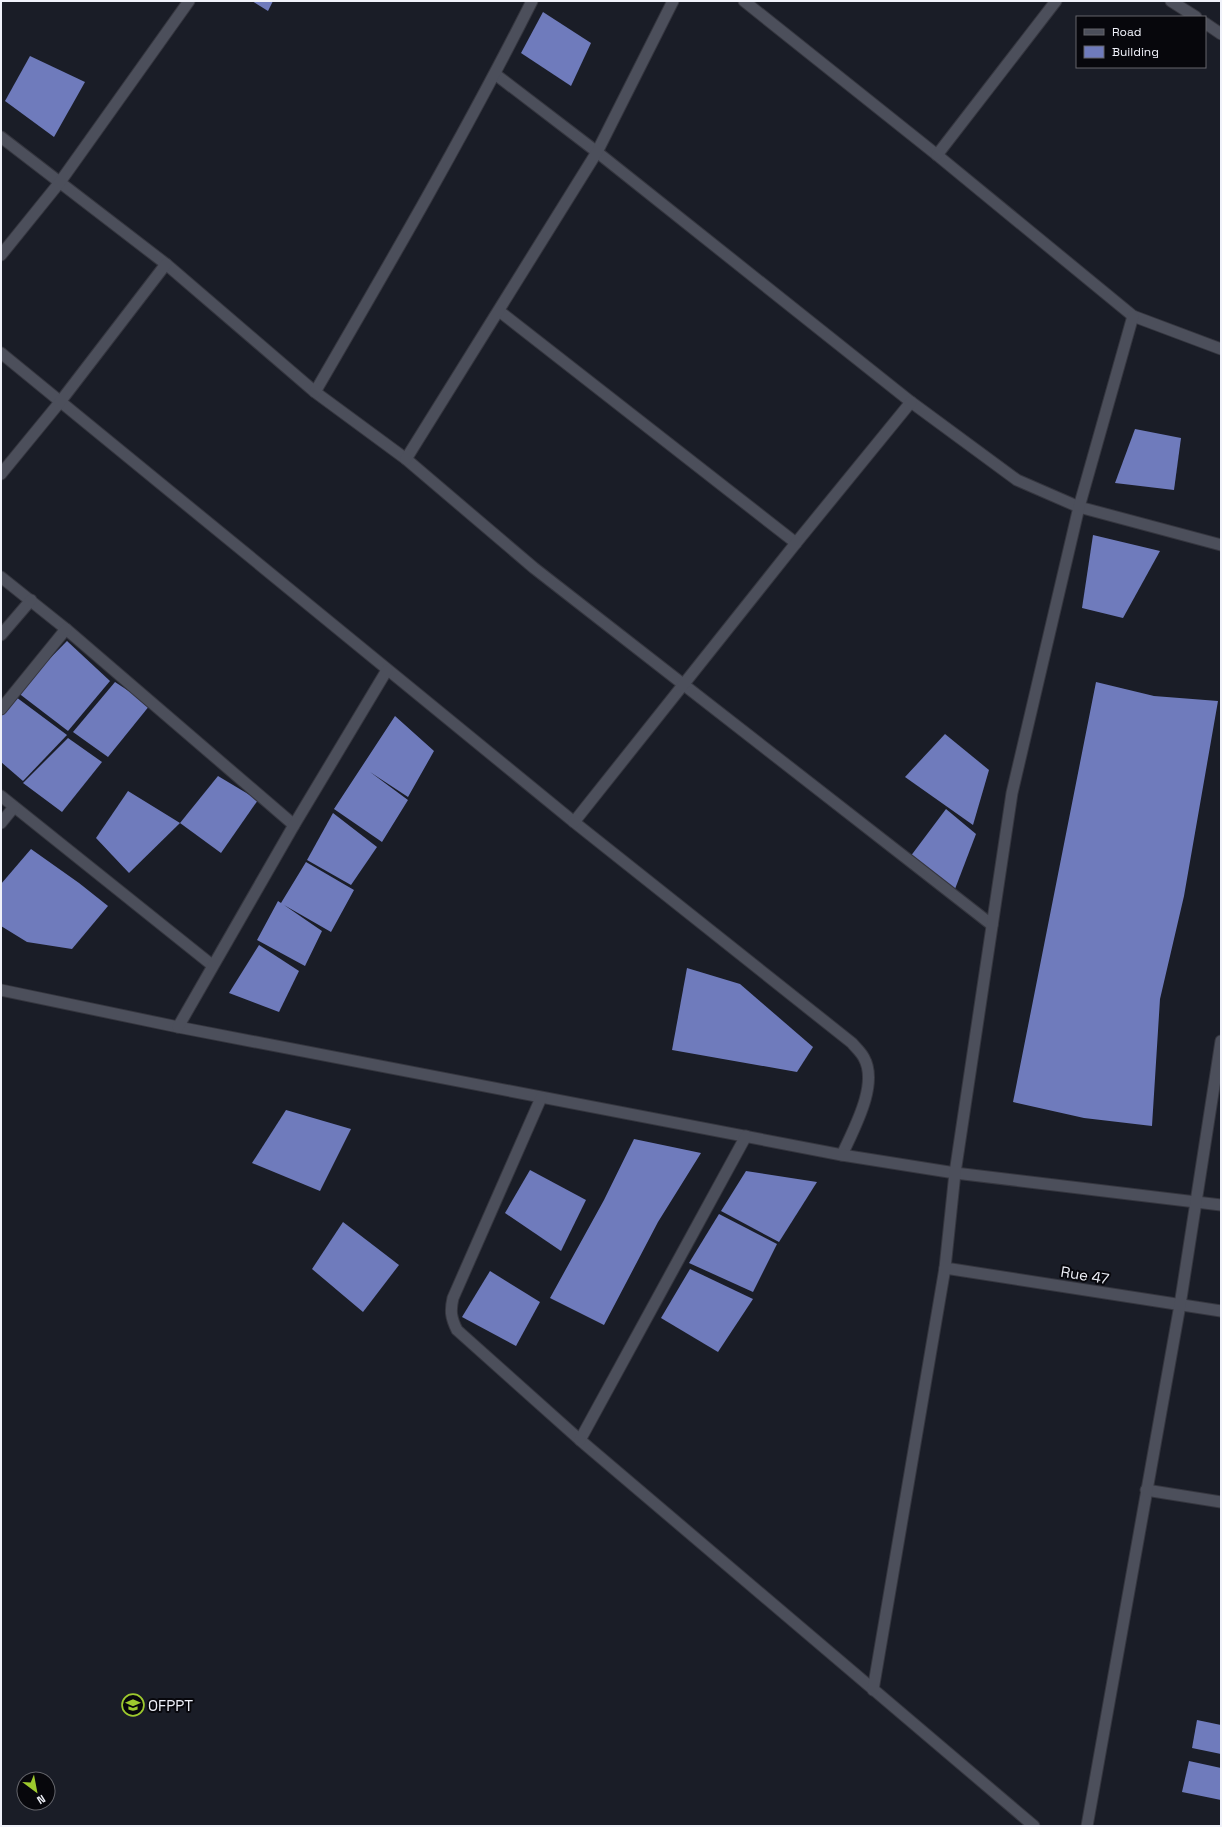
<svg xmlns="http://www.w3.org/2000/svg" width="1222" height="1827" font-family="'Space Grotesk',sans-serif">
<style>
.building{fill:#6f7bbc}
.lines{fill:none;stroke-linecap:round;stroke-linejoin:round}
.minor-casing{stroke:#35363f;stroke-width:13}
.minor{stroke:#4c4f5b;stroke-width:11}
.labels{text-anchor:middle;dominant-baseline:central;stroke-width:4;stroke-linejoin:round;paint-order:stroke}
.street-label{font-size:15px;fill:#f0f2fa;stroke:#07070c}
.poi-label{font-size:15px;fill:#f0f2fa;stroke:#07070c;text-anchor:start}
</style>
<rect width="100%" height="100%" fill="#1a1d27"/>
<g class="building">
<path d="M252,1H273L268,11Z"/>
<path d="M543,12L591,43L571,86L521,53Z"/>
<path d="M30,56L85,82L54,137L5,101Z"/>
<path d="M1135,429L1181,438L1174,490L1115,483Z"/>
<path d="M1093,535L1160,551L1123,618L1082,608Z"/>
<path d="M67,641L110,681L68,731L17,692Z"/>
<path d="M115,682L150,705L108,757L73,732Z"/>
<path d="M1096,682L1154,696L1218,701L1184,896L1160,999L1152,1126L1084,1118L1013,1102Z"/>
<path d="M16,697L67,735L23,781L1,762V714Z"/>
<path d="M395,716L434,751L408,797L370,772L408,800L382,842L334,809Z"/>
<path d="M945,734L989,770L973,825L905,777Z"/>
<path d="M68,738L102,762L62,812L23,783Z"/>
<path d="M218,776L258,800L221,853L180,823Z"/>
<path d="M128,791L180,823L129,873L96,838Z"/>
<path d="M946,809L976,834L955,889L910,857Z"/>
<path d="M333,813L377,847L351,885L307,860Z"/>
<path d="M31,849L79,883L108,906L72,949L27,942L1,926V884Z"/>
<path d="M306,862L354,890L331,932L284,905L322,931L305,966L257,940L278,901L281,903Z"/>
<path d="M259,945L299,971L279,1012L229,993Z"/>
<path d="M687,968L740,984L813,1047L797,1072L672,1050Z"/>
<path d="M286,1110L351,1129L320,1191L252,1163Z"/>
<path d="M634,1139L701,1153L658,1222L604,1325L550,1298L604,1200Z"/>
<path d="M530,1170L586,1200L561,1251L505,1213Z"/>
<path d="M746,1171L817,1182L779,1242L721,1211Z"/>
<path d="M719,1214L777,1244L753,1292L689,1263Z"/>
<path d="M343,1222L399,1265L363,1312L312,1269Z"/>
<path d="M690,1269L753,1299L718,1352L661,1318Z"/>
<path d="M490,1271L540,1302L516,1346L462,1317Z"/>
<path d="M1197,1720L1221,1725V1754L1192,1748Z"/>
<path d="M1189,1761L1221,1768V1800L1182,1792Z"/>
</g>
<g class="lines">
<g class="minor-casing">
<g id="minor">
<path d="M744,1L937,155L1133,316L1221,349"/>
<path d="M1171,1L1196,17"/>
<path d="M1205,23L1221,34"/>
<path d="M495,74L597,152L911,402L1017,480L1079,507L1221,545"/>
<path d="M1,137L166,264L315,392L406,459L534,568L992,925"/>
<path d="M937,155L1056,1"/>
<path d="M1,255L60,182L189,1"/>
<path d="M499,311L796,543"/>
<path d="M1,353L574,822L852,1043C856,1048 861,1052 864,1058C879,1085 853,1130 842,1155"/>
<path d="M315,392C390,263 465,134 532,1"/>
<path d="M406,459L597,152L673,1"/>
<path d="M1,474L60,402L166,264"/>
<path d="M1,577L66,629L294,825"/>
<path d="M1,635L31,600"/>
<path d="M1,709L66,629"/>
<path d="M1,796L212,965"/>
<path d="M574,822L796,543L911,402"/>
<path d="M1,823L14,807"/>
<path d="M1,990L178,1027L842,1155L955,1173L1221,1205"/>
<path d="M178,1027L294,825L387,670"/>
<path d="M541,1098L453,1298C450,1311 451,1318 457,1330L580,1440L1034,1826"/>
<path d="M945,1268L1221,1311"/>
<path d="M580,1440L746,1136"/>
<path d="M1146,1490L1221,1502"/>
<path d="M873,1690L945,1268L955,1173L1012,793L1079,507L1133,316"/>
<path d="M1087,1826L1180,1305L1221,1041"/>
</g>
</g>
<use href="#minor" class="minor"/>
</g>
<defs>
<g id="school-ring" transform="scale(1.15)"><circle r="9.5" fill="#07070c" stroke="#9eca2e" stroke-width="1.5"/><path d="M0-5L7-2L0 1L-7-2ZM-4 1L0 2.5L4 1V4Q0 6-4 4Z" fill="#9eca2e"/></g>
</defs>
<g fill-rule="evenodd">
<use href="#school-ring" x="133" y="1705"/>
</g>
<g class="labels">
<g class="street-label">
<text transform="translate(1085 1275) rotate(9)">Rue 47</text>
</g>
<g class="poi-label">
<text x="148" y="1705">OFPPT</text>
</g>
</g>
<rect width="1222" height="1827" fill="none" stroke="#f0f2fa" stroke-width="4"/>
<rect x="1076" y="16" width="130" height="52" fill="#07070c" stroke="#64656b"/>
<rect x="1084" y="29" width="20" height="6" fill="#4c4f5b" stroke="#64656b"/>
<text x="1112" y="36" font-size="12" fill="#f0f2fa">Road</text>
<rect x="1084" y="46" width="20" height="12" fill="#6f7bbc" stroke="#64656b"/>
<text x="1112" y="56" font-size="12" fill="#f0f2fa">Building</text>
<g transform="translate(36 1791) rotate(148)"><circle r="19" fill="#07070c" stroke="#64656b"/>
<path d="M0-3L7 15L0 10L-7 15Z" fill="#9eca2e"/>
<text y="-6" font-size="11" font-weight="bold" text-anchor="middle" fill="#f0f2fa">N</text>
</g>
</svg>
